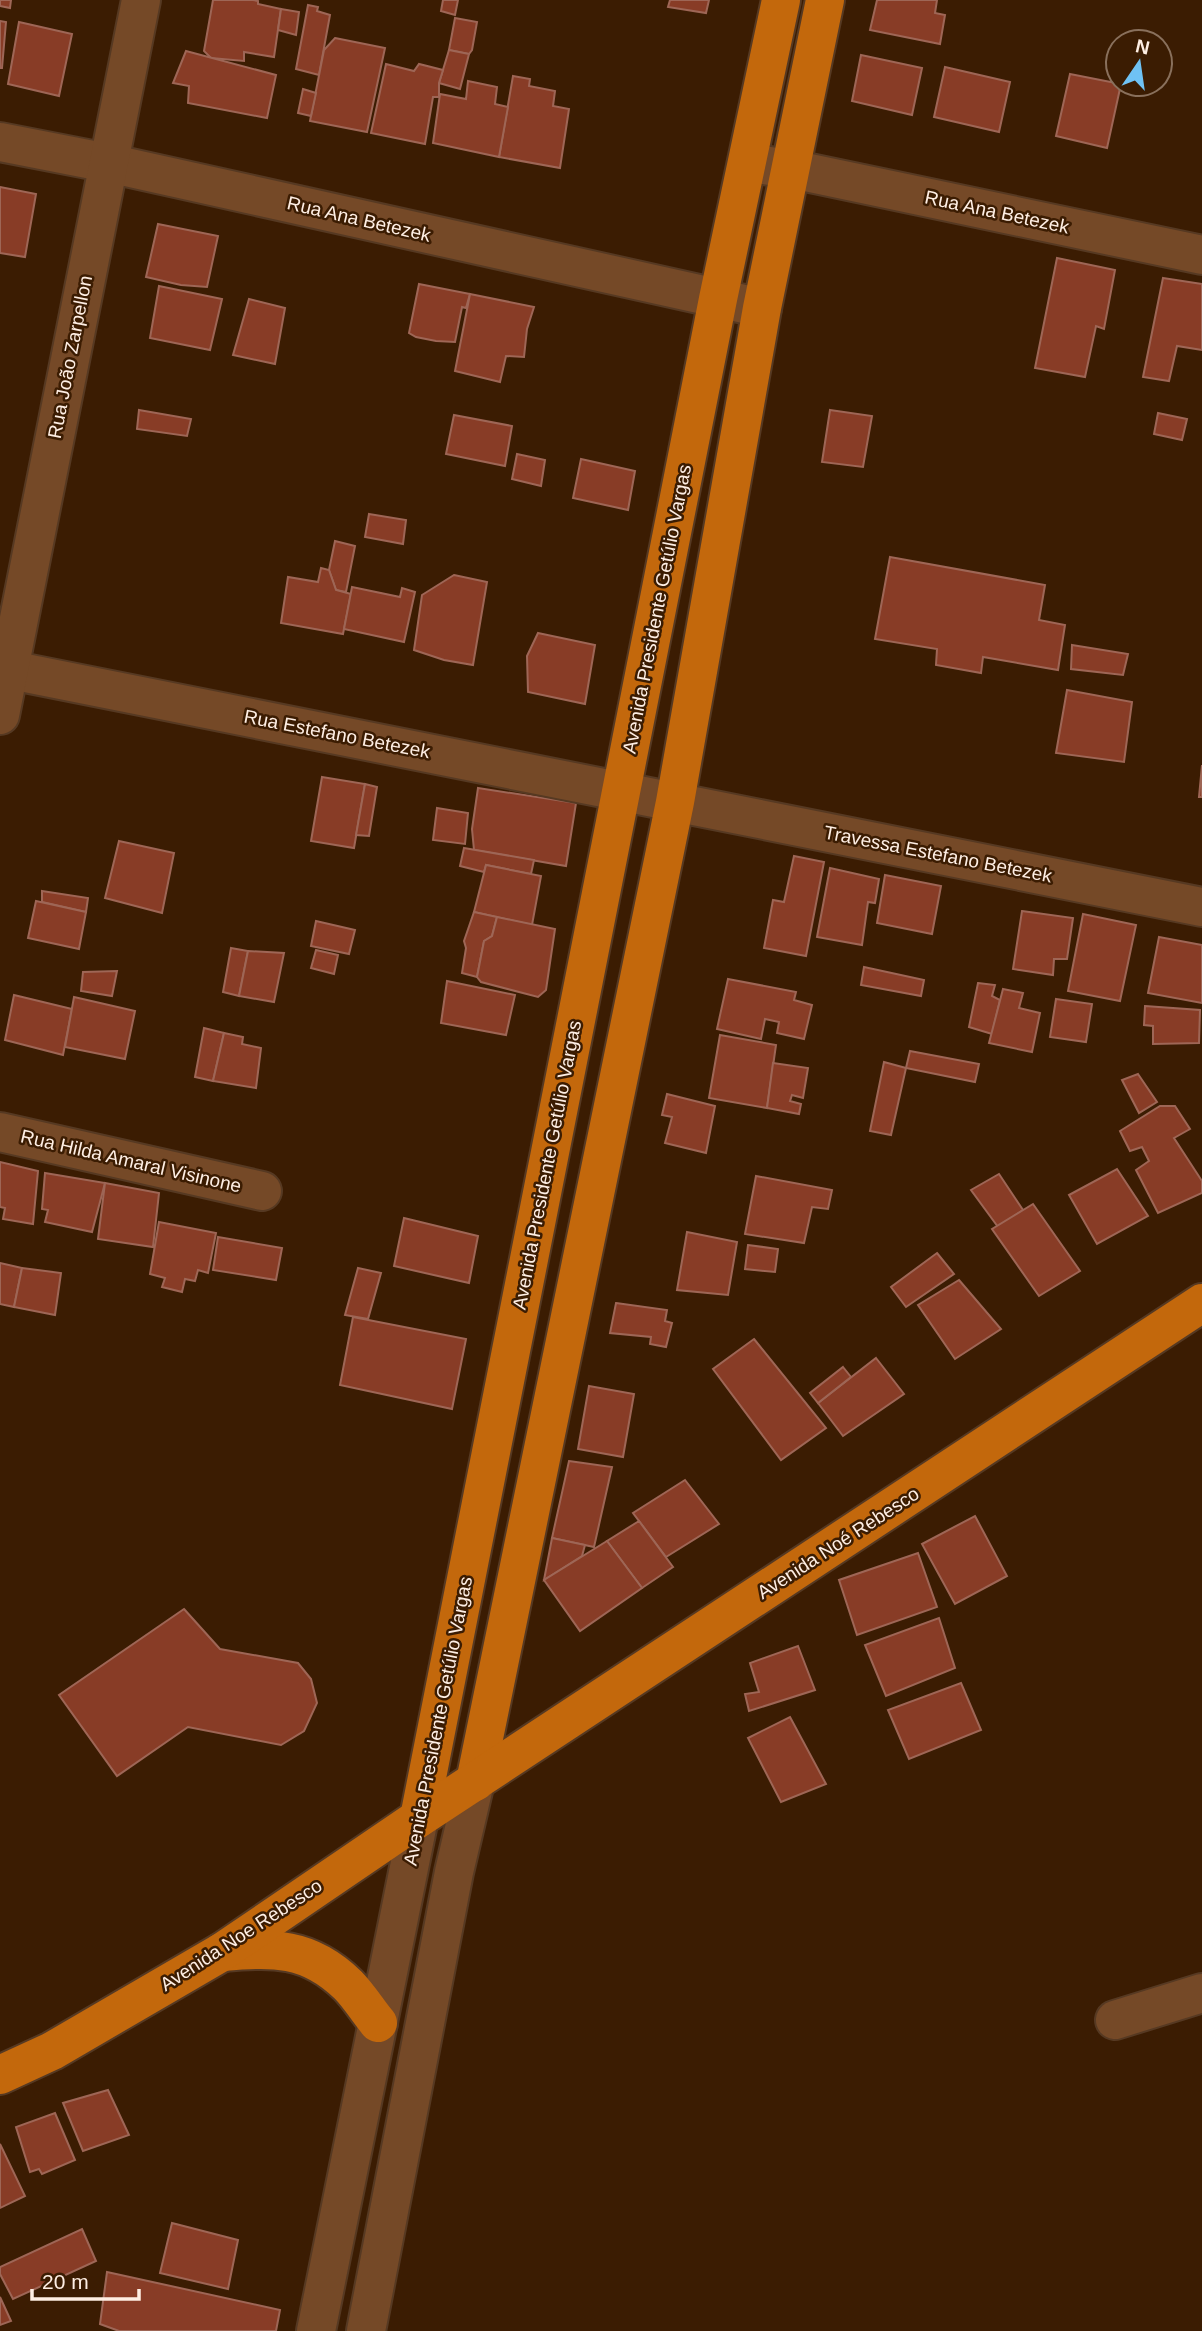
<svg xmlns="http://www.w3.org/2000/svg" width="1202" height="2331" font-family="Helvetica,sans-serif">
<style>
.building{fill:#883c26;stroke:#9e6656;stroke-width:2}
.lines{fill:none;stroke-linecap:round;stroke-linejoin:round}
.minor-casing{stroke:#563922;stroke-width:42}
.major-casing{stroke:#563922;stroke-width:42}
.minor{stroke:#754927;stroke-width:38}
.major{stroke:#c3680c;stroke-width:38}
.labels{text-anchor:middle;dominant-baseline:central;stroke-width:5;stroke-linejoin:round;paint-order:stroke}
.street-label{font-size:19px;fill:#feeee3;stroke:#3b1c02}
</style>
<rect width="100%" height="100%" fill="#3b1c02"/>
<g class="building">
<path d="M0,0H11L10,8L0,6Z"/>
<path d="M213,0H253L258,1V4L281,9L274,57L244,52V61L211,58L204,51Z"/>
<path d="M443,0H458L455,15L441,11Z"/>
<path d="M670,0H709L706,13L668,7Z"/>
<path d="M877,0H937L935,13L945,15L940,44L870,30Z"/>
<path d="M308,5L318,7L317,11L330,15L319,75L296,69Z"/>
<path d="M281,9L299,12L296,35L278,30Z"/>
<path d="M455,18L477,22L472,50L469,54L449,50Z"/>
<path d="M0,21L6,22L2,68H0Z"/>
<path d="M19,22L72,34L59,96L8,84Z"/>
<path d="M335,38L385,48L367,132L310,121L324,50Z"/>
<path d="M449,50L469,54L460,89L439,83Z"/>
<path d="M186,51L276,75L267,118L188,103L189,86L173,83Z"/>
<path d="M861,55L922,68L912,115L852,101Z"/>
<path d="M386,64L414,71L419,64L443,70L439,83V97H433L425,144L371,133Z"/>
<path d="M945,67L1010,82L999,132L934,117Z"/>
<path d="M1070,74L1121,84L1107,148L1056,136Z"/>
<path d="M513,76L530,79L529,86L555,91L553,106L569,109L560,168L499,157Z"/>
<path d="M468,81L497,87L495,104L508,107L499,157L433,143L440,94L466,99Z"/>
<path d="M303,89L316,93L311,116L298,113Z"/>
<path d="M0,187L36,194L25,257L0,253Z"/>
<path d="M158,224L218,236L207,287L181,285L146,277Z"/>
<path d="M1057,258L1115,270L1104,329L1096,326L1085,377L1035,368Z"/>
<path d="M1163,278L1202,284V350L1177,346L1169,381L1143,377Z"/>
<path d="M419,284L470,294L466,308L462,307L455,342L436,341L416,337L409,333Z"/>
<path d="M159,286L222,299L210,350L150,338Z"/>
<path d="M470,294L534,307L527,329L524,357L506,356L500,382L455,371Z"/>
<path d="M249,299L285,308L275,364L233,355Z"/>
<path d="M139,410L191,419L187,436L137,429Z"/>
<path d="M830,410L872,416L863,467L822,462Z"/>
<path d="M1158,413L1187,419L1182,440L1154,434Z"/>
<path d="M454,415L512,426L505,466L446,454Z"/>
<path d="M517,454L545,460L541,486L512,479Z"/>
<path d="M581,459L635,471L628,510L573,498Z"/>
<path d="M369,514L406,520L403,544L365,537Z"/>
<path d="M335,541L355,546L346,592L336,590L329,570Z"/>
<path d="M890,557L1045,585L1039,620L1065,625L1058,670L983,657L981,673L936,665L937,649L875,639Z"/>
<path d="M321,568L329,570L336,590L351,594L343,634L281,623L288,577L318,582Z"/>
<path d="M454,575L487,582L473,665L444,660L414,650L422,595Z"/>
<path d="M352,587L400,597L402,588L415,592L404,642L344,629Z"/>
<path d="M538,633L595,645L585,704L528,692L527,656Z"/>
<path d="M1072,645L1128,654L1123,675L1071,669Z"/>
<path d="M1067,690L1132,702L1124,762L1056,753Z"/>
<path d="M1202,765V797H1199Z"/>
<path d="M322,777L365,784L354,848L311,841Z"/>
<path d="M365,784L377,787L369,836L356,835Z"/>
<path d="M478,788L576,803L566,866L474,850L472,829Z"/>
<path d="M437,808L468,813L465,844L433,840Z"/>
<path d="M119,841L174,853L162,913L105,898Z"/>
<path d="M464,848L534,860L531,874L486,865L484,872L460,866Z"/>
<path d="M794,856L824,862L806,956L764,948L773,900L784,902Z"/>
<path d="M486,865L541,876L532,925L474,912Z"/>
<path d="M830,868L879,879L875,903L868,902L862,945L817,937Z"/>
<path d="M885,875L941,886L932,934L877,923Z"/>
<path d="M42,891L88,898L86,912L42,902Z"/>
<path d="M36,901L86,912L79,949L28,938Z"/>
<path d="M1022,911L1073,918L1067,959H1054L1053,975L1013,969Z"/>
<path d="M474,912L497,917L492,936L484,941L477,977L462,973L466,948L464,941Z"/>
<path d="M1083,914L1136,925L1120,1001L1068,991Z"/>
<path d="M497,917L555,929L546,990L538,997L481,982L477,977L484,941L492,936Z"/>
<path d="M316,921L355,930L349,954L311,946Z"/>
<path d="M1159,937L1202,945V1003L1148,993Z"/>
<path d="M231,948L248,951L239,996L223,992Z"/>
<path d="M316,950L338,955L334,974L311,968Z"/>
<path d="M248,951L284,953L274,1002L239,996Z"/>
<path d="M864,967L924,980L921,996L861,985Z"/>
<path d="M117,971L112,996L81,991L83,972Z"/>
<path d="M728,979L796,992L794,1000L812,1005L804,1039L777,1033L779,1022L765,1019L761,1039L717,1029Z"/>
<path d="M447,981L515,995L506,1035L441,1023Z"/>
<path d="M978,983L995,985L992,996L1000,1000L992,1034L969,1027Z"/>
<path d="M1003,989L1023,993L1019,1008L1040,1013L1032,1052L989,1043Z"/>
<path d="M14,995L72,1009L63,1055L5,1040Z"/>
<path d="M74,997L135,1011L125,1059L65,1047Z"/>
<path d="M1056,999L1092,1004L1086,1042L1050,1037Z"/>
<path d="M1145,1006L1200,1010L1199,1043L1153,1044V1026L1144,1025Z"/>
<path d="M204,1028L224,1033L213,1081L195,1077Z"/>
<path d="M224,1033L243,1037L242,1044L261,1048L256,1088L213,1081Z"/>
<path d="M720,1035L776,1045L767,1108L709,1098Z"/>
<path d="M910,1051L979,1064L975,1082L906,1068Z"/>
<path d="M884,1062L906,1068L891,1135L870,1131Z"/>
<path d="M773,1063L808,1068L803,1098L792,1095L790,1101L801,1104L799,1114L767,1108Z"/>
<path d="M1138,1074L1157,1102L1139,1113L1122,1080Z"/>
<path d="M667,1094L715,1106L706,1153L665,1143L672,1117L662,1115Z"/>
<path d="M1160,1106H1175L1190,1129L1174,1138L1202,1181V1193L1158,1213L1136,1170L1149,1161L1142,1147L1130,1151L1120,1131Z"/>
<path d="M0,1162L38,1171L33,1224L3,1219L5,1208L0,1207Z"/>
<path d="M1117,1169L1148,1216L1097,1244L1069,1195Z"/>
<path d="M45,1173L105,1183L92,1232L45,1222L48,1210L42,1209Z"/>
<path d="M999,1174L1023,1210L998,1227L971,1190Z"/>
<path d="M756,1176L832,1190L828,1209L812,1207L804,1243L745,1234Z"/>
<path d="M105,1183L159,1193L153,1247L98,1239Z"/>
<path d="M1033,1204L1080,1271L1039,1296L992,1229Z"/>
<path d="M404,1218L478,1236L469,1283L394,1266Z"/>
<path d="M159,1222L216,1233L208,1273L198,1270L195,1281L185,1279L182,1292L162,1287L165,1278L150,1274Z"/>
<path d="M687,1232L737,1242L728,1295L677,1290Z"/>
<path d="M218,1237L282,1248L276,1280L213,1270Z"/>
<path d="M748,1245L778,1249L775,1272L745,1269Z"/>
<path d="M937,1253L954,1274L906,1307L891,1287Z"/>
<path d="M0,1263L22,1268L14,1307L0,1304Z"/>
<path d="M22,1268L61,1273L55,1315L14,1307Z"/>
<path d="M358,1268L381,1273L368,1319L345,1315Z"/>
<path d="M959,1280L1001,1329L955,1359L918,1305Z"/>
<path d="M616,1303L667,1310L665,1321L672,1323L666,1347L650,1344L651,1337L610,1333Z"/>
<path d="M353,1317L466,1339L452,1409L340,1385Z"/>
<path d="M754,1339L826,1428L781,1460L713,1369Z"/>
<path d="M876,1358L904,1394L843,1436L818,1403Z"/>
<path d="M843,1367L851,1377L818,1403L810,1393Z"/>
<path d="M589,1386L634,1394L623,1457L578,1449Z"/>
<path d="M569,1461L612,1467L594,1547L552,1538Z"/>
<path d="M685,1480L719,1524L666,1557L633,1513Z"/>
<path d="M975,1516L1007,1576L955,1604L922,1544Z"/>
<path d="M639,1521L673,1567L642,1588L607,1541Z"/>
<path d="M552,1538L585,1545L582,1556L544,1580Z"/>
<path d="M607,1541L642,1588L580,1631L544,1580Z"/>
<path d="M918,1553L937,1607L857,1635L839,1580Z"/>
<path d="M184,1609L220,1649L298,1663L311,1679L317,1703L304,1731L281,1745L188,1727L117,1776L59,1695Z"/>
<path d="M939,1618L955,1668L886,1696L865,1645Z"/>
<path d="M798,1646L815,1690L749,1711L745,1694L759,1692L750,1663Z"/>
<path d="M961,1683L981,1730L909,1759L888,1710Z"/>
<path d="M790,1717L826,1784L781,1802L748,1738Z"/>
<path d="M108,2090L129,2135L83,2151L63,2103Z"/>
<path d="M55,2113L75,2160L42,2174L39,2169L30,2172L16,2127Z"/>
<path d="M0,2144L25,2196L0,2208Z"/>
<path d="M172,2223L238,2240L228,2289L160,2273Z"/>
<path d="M82,2229L96,2261L13,2299L0,2274V2267Z"/>
<path d="M107,2272L280,2310L276,2331H119L100,2324Z"/>
<path d="M0,2297L11,2321L0,2325Z"/>
</g>
<g class="lines">
<g class="minor-casing">
<g id="minor">
<path d="M0,142L108,163L762,308"/>
<path d="M749,163L791,169L1202,255"/>
<path d="M0,668L1202,907"/>
<path d="M0,715L141,0"/>
<path d="M0,1132L262,1191"/>
<path d="M1115,2020L1202,1993"/>
<path d="M316,2331L419,1818"/>
<path d="M366,2331L454,1872L475,1782"/>
</g>
</g>
<g class="major-casing">
<g id="major">
<path d="M475,1782L675,802L762,308L825,0"/>
<path d="M419,1818L718,299L781,0"/>
<path d="M222,1952C273,1948 308,1946 348,1985C359,1996 368,2011 378,2023"/>
<path d="M0,2075L52,2051L222,1952L419,1818L1202,1303"/>
</g>
</g>
<use href="#minor" class="minor"/>
<use href="#major" class="major"/>
</g>
<g class="labels">
<g class="street-label">
<text transform="translate(997 212) rotate(12)">Rua Ana Betezek</text>
<text transform="translate(359 219) rotate(13)">Rua Ana Betezek</text>
<text transform="translate(70 357) rotate(-79)">Rua João Zarpellon</text>
<text transform="translate(657 609) rotate(-79)">Avenida Presidente Getúlio Vargas</text>
<text transform="translate(337 734) rotate(11)">Rua Estefano Betezek</text>
<text transform="translate(938 854) rotate(11)">Travessa Estefano Betezek</text>
<text transform="translate(131 1161) rotate(13)">Rua Hilda Amaral Visinone</text>
<text transform="translate(547 1165) rotate(-79)">Avenida Presidente Getúlio Vargas</text>
<text transform="translate(838 1543) rotate(-33)">Avenida Noé Rebesco</text>
<text transform="translate(438 1721) rotate(-79)">Avenida Presidente Getúlio Vargas</text>
<text transform="translate(241 1935) rotate(-33)">Avenida Noe Rebesco</text>
</g>
</g>
<g transform="translate(1139 63) rotate(13)"><circle r="33" fill="#3b1c02" stroke="#89705c" stroke-width="2"/>
<path d="M0-5L12 26L0 18L-12 26Z" fill="#6fc2f4"/>
<text y="-10" font-size="19" font-weight="bold" text-anchor="middle" fill="#feeee3">N</text>
</g>
<path d="M32 2289v10h107v-10" fill="none" stroke="#feeee3" stroke-width="3.5"/>
<text x="42" y="2289" font-size="21" fill="#feeee3" stroke="#3b1c02" stroke-width="5" paint-order="stroke">20 m</text>
</svg>
